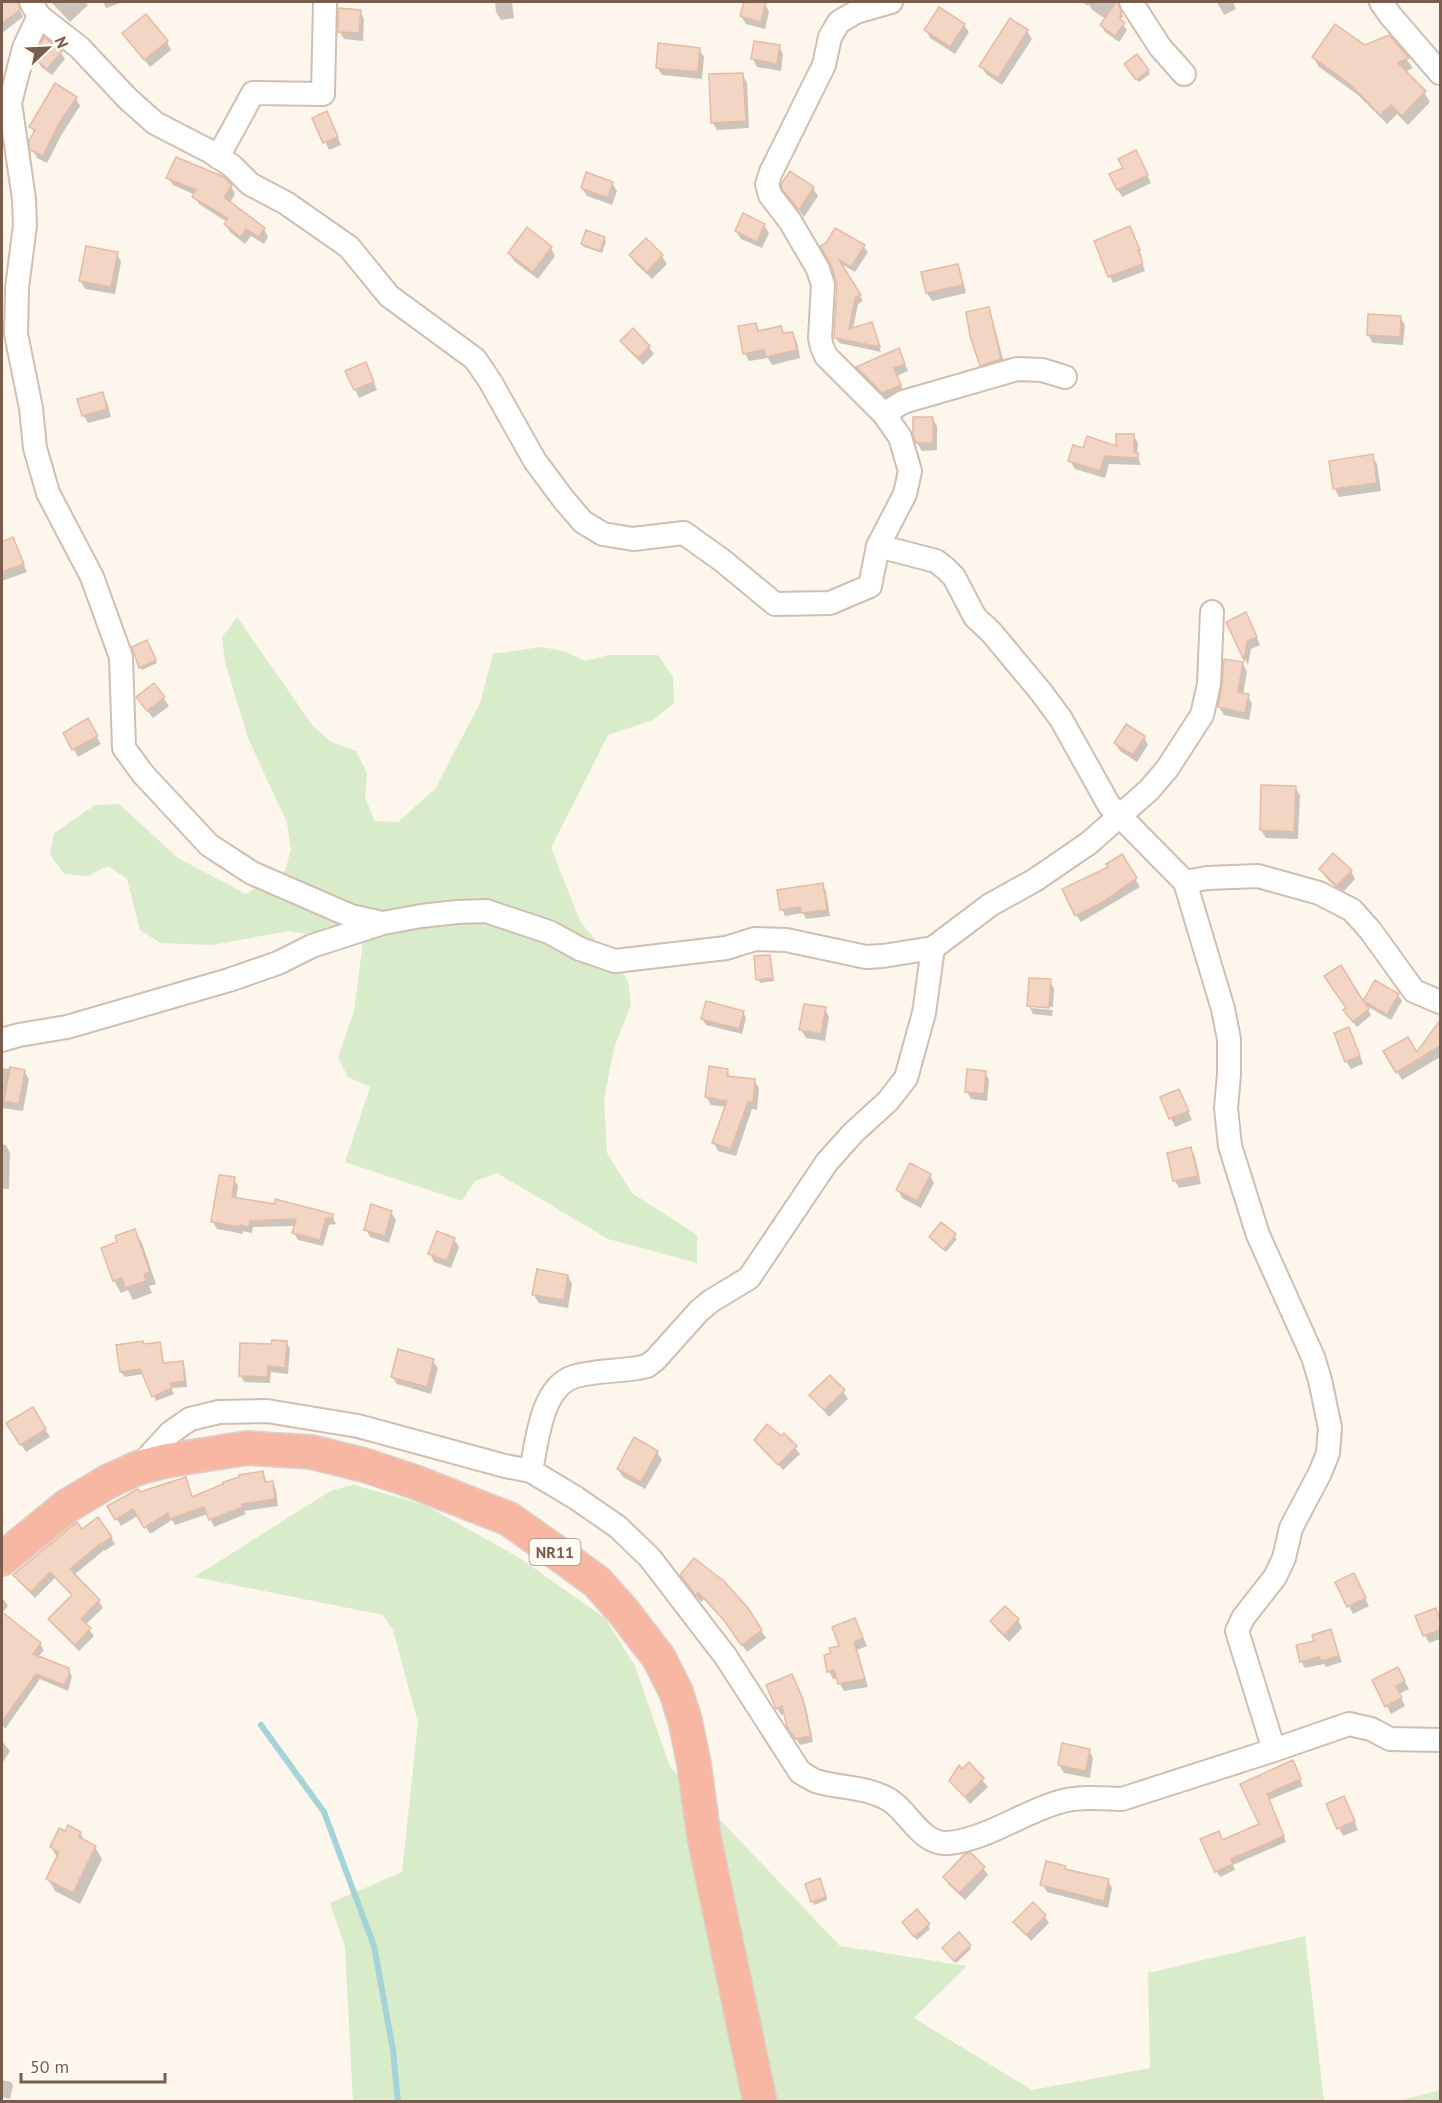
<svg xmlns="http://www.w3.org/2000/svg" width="1442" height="2103" font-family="'PT Sans',sans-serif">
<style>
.green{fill:#d8ecc9}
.shadow{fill:#0003}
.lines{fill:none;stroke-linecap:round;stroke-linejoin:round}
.stream{stroke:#a5d3da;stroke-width:6}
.building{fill:#f3d5c3;stroke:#e6bba3;stroke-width:1.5}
.street-casing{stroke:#d1beb0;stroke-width:26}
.highway-casing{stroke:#dad1cd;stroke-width:36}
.street{stroke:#fff;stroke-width:22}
.highway{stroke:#f7b7a3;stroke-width:33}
.labels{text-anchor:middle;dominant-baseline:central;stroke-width:4.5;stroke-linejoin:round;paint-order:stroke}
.shield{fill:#fffaf3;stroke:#a28b7f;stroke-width:1.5}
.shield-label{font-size:16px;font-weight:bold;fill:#7a5c4d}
</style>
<rect width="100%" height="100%" fill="#fdf6ec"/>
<g class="green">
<path d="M237,617L313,726L331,742L356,751L367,773L365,798L375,821L398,822L435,789L480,703L493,654L541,647L564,651L586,661L608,655H658L673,676L674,703L653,720L608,735L551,848L580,921L628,980L631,1004L614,1048L604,1100L607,1153L632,1193L697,1235V1263L608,1239L497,1173L475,1181L462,1201L345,1162L370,1087L348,1077L338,1057L354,1011L363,942L288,931L212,945L160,943L140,930L127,879L108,866L87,876L64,874L50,855L54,833L95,805L119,804L178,858L246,894L285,871L291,849L287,823L248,738L225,662L222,637Z"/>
<path d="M354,1485L425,1505L518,1557L605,1618L635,1666L670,1767L840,1946L967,1966L914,2018L1032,2090L1150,2068L1148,1973L1305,1936L1324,2101H353L345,1947L330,1903L402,1872L418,1723L393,1630L383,1615L194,1577L332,1490Z"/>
<path d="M1440,2090V2101H1398Z"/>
</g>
<g class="shadow">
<path d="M2,2H16L23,17L2,33Z"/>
<path d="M51,2H85L88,5L70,22Z"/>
<path d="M103,2H123L106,8Z"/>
<path d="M495,2H512L514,18L501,20L496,12Z"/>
<path d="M745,2L765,4L769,12L765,29L746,24L741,16Z"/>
<path d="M1082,2H1090L1089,3L1092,2H1123L1121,11L1123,17L1119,20L1127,30L1119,42L1105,32L1101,25L1106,19L1092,10L1089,4L1088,6Z"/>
<path d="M1217,2H1233L1236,9L1224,15Z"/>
<path d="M360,11L364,19L363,41L344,39L339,31Z"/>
<path d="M964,25L969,32L955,54L930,38L926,30Z"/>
<path d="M1027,31L1032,39L1002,85L986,74L981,66Z"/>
<path d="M124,34L167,42L171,50L150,67Z"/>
<path d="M1389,37L1413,68L1405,72L1424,92L1430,102L1408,125L1397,114L1387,124L1358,95L1319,67L1313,57L1365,47Z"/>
<path d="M779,46L783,54L781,71L757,67L753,59Z"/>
<path d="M699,49L704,57L702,79L662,75L657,67Z"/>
<path d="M60,52L65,59L52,75L41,67L37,59Z"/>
<path d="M1128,68L1148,71L1150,74L1139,82Z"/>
<path d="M742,75L747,82L749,128L717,130L713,123Z"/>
<path d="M76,98L80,106L62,134L47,163L37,158L32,149L35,134L31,127Z"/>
<path d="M314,118L331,121L341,145L329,150Z"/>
<path d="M1140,160L1151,183L1122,197L1118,190Z"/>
<path d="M168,178L231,186L235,194L230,203L264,229L268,237L264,244L251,236L245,244L230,232L225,224L227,222L199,204L195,195L173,185Z"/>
<path d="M612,183L617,191L612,205L587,196L582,188Z"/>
<path d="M813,188L818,196L804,217L789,197Z"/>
<path d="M764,225L769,233L762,248L741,239L736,231Z"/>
<path d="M835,230L864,247L868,252L855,272L840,263L863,301L858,304L853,329L871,324L881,352L839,343L835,337L838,284L827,244Z"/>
<path d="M1133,234L1142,257H1140L1145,271L1113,283L1110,276Z"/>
<path d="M604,238L606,242L602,253L584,247L582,244Z"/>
<path d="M551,248L555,256L538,279L514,261L509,253Z"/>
<path d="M117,254L121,262L115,294L85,289L81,281Z"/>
<path d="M631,256H662L667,264L652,279L635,263Z"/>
<path d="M957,265L961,273L966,293L932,301L927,293L923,273Z"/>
<path d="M988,309L992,317L1005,367L986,373L982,365Z"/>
<path d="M1400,317L1405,325L1403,345L1373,343L1368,335Z"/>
<path d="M756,325L760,332L781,328L785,335L792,334L797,342L800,358L772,365L768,358L749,361L745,353Z"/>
<path d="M622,341L649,347L654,354L643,365L627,349Z"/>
<path d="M899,350L908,371L897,376L904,392L887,399L862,375L858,368Z"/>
<path d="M347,372H370L377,390L359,398Z"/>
<path d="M102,394L107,402L111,417L88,423L83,415Z"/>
<path d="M932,418L937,426V450L922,451L917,443Z"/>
<path d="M1133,435L1138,443L1137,455L1141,465L1109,464L1105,478L1075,469L1070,461L1117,448Z"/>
<path d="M1372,456L1377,464L1381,491L1339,497L1335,489L1331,462Z"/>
<path d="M12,539L27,572L2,581V544Z"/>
<path d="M1250,622L1260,645L1251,649L1248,665L1228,623Z"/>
<path d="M146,642L157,663L142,670L140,667Z"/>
<path d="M1243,664L1247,672L1243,695L1248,696L1252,704L1249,720L1224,715L1219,707Z"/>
<path d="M154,685L169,706L153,718L143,705Z"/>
<path d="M87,720L101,744L78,757L65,733Z"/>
<path d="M1144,737L1148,745L1137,762L1120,751L1115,743Z"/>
<path d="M1263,786L1295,787L1300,795L1298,839L1266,838L1261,830Z"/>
<path d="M1122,856L1140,887L1081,922L1076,915Z"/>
<path d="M1321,870L1351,871L1355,879L1342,893L1325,877Z"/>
<path d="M822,885L826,891L830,916L806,919L803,913L785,916L782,909Z"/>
<path d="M770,956L774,981L760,983L758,979Z"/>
<path d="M1050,981L1054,989L1053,1007L1031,1005V1008L1053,1010L1052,1016L1033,1014L1029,1006Z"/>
<path d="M1376,982L1398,995L1402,1001L1391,1020L1365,1005L1371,1015L1357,1027L1348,1016L1364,1004Z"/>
<path d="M825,1009L829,1017L825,1041L806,1038L801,1030Z"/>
<path d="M743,1012L746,1018L742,1034L706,1025L702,1019Z"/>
<path d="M1436,1028L1440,1031V1057L1402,1080L1385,1052L1417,1054Z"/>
<path d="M1353,1037L1363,1064L1351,1069L1346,1061Z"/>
<path d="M2,1068L24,1071L29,1079L23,1111L2,1108Z"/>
<path d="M727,1071L731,1078L754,1080L759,1088L757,1110L752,1109L736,1156L718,1151L714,1143L726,1107L711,1105L706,1097Z"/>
<path d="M985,1072L989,1080L987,1101L971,1099L967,1092Z"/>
<path d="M1162,1098L1183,1099L1192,1120L1175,1127Z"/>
<path d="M2,1144L6,1145L10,1153L9,1189H2Z"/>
<path d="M1191,1149L1195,1157L1201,1184L1179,1188L1175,1181Z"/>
<path d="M930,1175L934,1183L921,1208L902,1198L898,1190Z"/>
<path d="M234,1179L238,1186L236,1199L332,1215L336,1224L329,1225L323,1246L298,1240L294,1233L295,1226L253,1227L252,1233L243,1231V1234L217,1229L213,1222Z"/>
<path d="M391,1212L396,1220L389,1243L370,1237L366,1229Z"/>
<path d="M941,1224L957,1239L946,1252L930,1237Z"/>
<path d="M135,1231L142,1243L156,1284L149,1286L152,1293L133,1300L128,1290L121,1293L114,1281L119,1243Z"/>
<path d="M454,1239L459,1247L451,1268L434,1262L430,1254Z"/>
<path d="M568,1276L572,1284L568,1308L539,1303L534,1295Z"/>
<path d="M286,1342L290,1349L288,1374L271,1372L270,1383L244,1382L241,1376L273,1346Z"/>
<path d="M159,1343L162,1349L164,1364L182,1363L185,1368L187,1387L171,1388L174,1394L156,1401L144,1374L125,1377L121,1372L117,1346Z"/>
<path d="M433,1361L438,1368L431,1394L397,1384L392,1377Z"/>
<path d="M843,1391L848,1399L829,1417L811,1395Z"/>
<path d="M32,1409L50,1437L26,1452L8,1424Z"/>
<path d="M784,1435L800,1454L783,1470L756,1440L781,1438Z"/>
<path d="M657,1452L662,1460L645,1489L623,1477L618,1469Z"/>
<path d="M263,1473L267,1483H272L276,1490L278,1506L244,1511L246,1514L214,1527L208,1514L175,1525L172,1520L150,1534L139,1515L121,1526L109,1506L139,1493L186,1479L193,1498Z"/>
<path d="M82,1531L111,1537L115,1544L105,1551L104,1550L74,1575L99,1601L103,1608L85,1625L94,1636L79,1651L54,1626L50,1620L72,1596L55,1578L35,1598L19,1582L15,1576Z"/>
<path d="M1357,1582L1369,1606L1353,1614L1337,1583Z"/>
<path d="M686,1583L746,1609L766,1638L747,1652L729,1627L704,1599L701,1602Z"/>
<path d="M2,1597L8,1606L2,1613Z"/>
<path d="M1435,1610L1440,1620V1639L1429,1643L1425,1635Z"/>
<path d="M2,1614L40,1644L44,1650L38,1657L68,1670L72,1676L68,1691L40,1679L5,1729L2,1724Z"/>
<path d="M855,1619L867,1646L857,1650L868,1687L844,1691L837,1678L833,1679L829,1671L833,1654L841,1648Z"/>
<path d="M1018,1620L1022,1628L1009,1642L996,1629L992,1622Z"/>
<path d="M1330,1631L1342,1662L1326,1667L1324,1664L1305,1668L1301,1661L1316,1642Z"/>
<path d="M1402,1676L1409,1689L1399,1694L1405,1706L1391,1714L1374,1681Z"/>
<path d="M796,1682L806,1707L813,1742L800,1745L788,1726L785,1713L781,1715L777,1708Z"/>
<path d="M2,1741L10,1751L2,1764Z"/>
<path d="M1089,1750L1093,1758L1090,1778L1064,1773L1059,1765Z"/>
<path d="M969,1764L988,1787L970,1804L951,1781Z"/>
<path d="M1295,1768L1303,1786L1269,1800L1286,1842L1233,1865L1235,1870L1220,1877L1216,1871L1222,1841L1261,1825L1242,1785Z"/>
<path d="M1328,1805L1348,1806L1358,1830L1343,1836Z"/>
<path d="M66,1833H80L86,1843L95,1847L102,1859L80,1904L55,1891L48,1879L58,1859L51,1847Z"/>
<path d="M1065,1867L1067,1871L1108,1880L1112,1888L1108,1908L1047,1892L1042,1884Z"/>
<path d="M983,1868L988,1875L965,1900L949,1885L945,1877Z"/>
<path d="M821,1883L827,1900L814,1905L813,1901Z"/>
<path d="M1044,1915L1049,1923L1031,1941L1015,1922Z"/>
<path d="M905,1925H928L930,1929L917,1940Z"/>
<path d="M969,1945L971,1949L956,1963L946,1952Z"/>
<path d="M2,2080L11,2082L13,2086L10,2099L2,2097Z"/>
</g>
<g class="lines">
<path class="stream" d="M261,1725L324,1812L374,1946L393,2050L398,2102"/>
</g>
<g class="building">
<path d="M2,2H18L20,10L2,23Z"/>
<path d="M744,2H766L761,22L740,16Z"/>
<path d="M1116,2H1118L1121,11L1120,19L1125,23L1115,36L1100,25Z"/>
<path d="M939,7L965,24L950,47L924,30Z"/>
<path d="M338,8L361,10L359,33L338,32Z"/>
<path d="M146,14L168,41L144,60L122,33Z"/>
<path d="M1010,18L1028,30L998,78L979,66Z"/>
<path d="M1335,24L1365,45L1389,35L1409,58L1398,63L1426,91L1402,116L1391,105L1380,115L1350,84L1312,57Z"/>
<path d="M44,37L62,51L47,69L35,59Z"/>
<path d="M754,41L780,45L777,64L751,59Z"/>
<path d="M658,43L700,48L698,72L656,68Z"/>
<path d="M1137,54L1149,70L1136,80L1124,64Z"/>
<path d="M743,73L746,121L711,123L709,74Z"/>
<path d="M55,83L77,97L58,125L43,156L30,150L29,141L35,130L29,127Z"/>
<path d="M327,111L338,137L323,143L312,118Z"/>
<path d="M1136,150L1148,175L1117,190L1109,174L1123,168L1118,159Z"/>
<path d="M176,157L224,177L232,185L224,197L265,228L259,237L246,229L241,237L224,224L228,218L192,197L196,190L166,178Z"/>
<path d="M790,171L814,187L799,210L782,189L781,184Z"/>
<path d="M586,172L613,182L608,198L581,188Z"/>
<path d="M743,213L765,224L757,242L735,231Z"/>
<path d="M1130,226L1140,250H1138L1143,264L1108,277L1094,241Z"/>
<path d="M527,227L552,247L533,272L508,253Z"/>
<path d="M835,228L865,245L851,267L839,260L861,295L855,298L849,329L872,322L880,347L834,338L837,284L831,265L820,246L826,243Z"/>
<path d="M586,230L605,237L600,251L581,244Z"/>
<path d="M646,238L663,255L647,272L629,255Z"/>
<path d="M86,246L118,252L111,287L79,281Z"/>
<path d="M958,264L963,285L926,293L921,272Z"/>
<path d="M989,307L1001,359L980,366L970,336L966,312Z"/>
<path d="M1368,314L1401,316L1400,337L1367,335Z"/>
<path d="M756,323L758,331L781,326L783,333L793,332L797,350L766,357L764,350L743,354L738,326Z"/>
<path d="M633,328L650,346L638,358L620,341Z"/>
<path d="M899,348L905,364L894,368L901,385L882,393L856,367Z"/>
<path d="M366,362L374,382L354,390L345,371Z"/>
<path d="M103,392L107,409L82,416L77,399Z"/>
<path d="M913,417H933V443H916L913,434Z"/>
<path d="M1116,434H1134V452L1138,453V458L1105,456L1100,471L1068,461L1073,445L1083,448L1087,436L1116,446Z"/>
<path d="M1373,454L1377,483L1333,489L1329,461Z"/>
<path d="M13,537L24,564L2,572V542Z"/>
<path d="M1246,612L1257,637L1247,641L1244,660L1226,622Z"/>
<path d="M147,640L156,660L139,668L132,647Z"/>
<path d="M1224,659L1243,662L1238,692L1249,694L1245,713L1218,707L1222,685Z"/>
<path d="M154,683L165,697L147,711L136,697Z"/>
<path d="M88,718L98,736L72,750L63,733Z"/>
<path d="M1126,724L1145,736L1133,755L1114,743Z"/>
<path d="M1261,785L1296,786L1294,832L1260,830Z"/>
<path d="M1333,853L1352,870L1337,886L1319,869Z"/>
<path d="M1122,854L1137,878L1101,903L1075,916L1062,889L1108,867L1106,864Z"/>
<path d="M823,883L827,910L801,913L800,907L780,910L777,890Z"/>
<path d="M770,955L773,978L756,980L754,956Z"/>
<path d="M1341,965L1363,1001L1375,980L1399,994L1387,1015L1364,1001L1369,1009L1353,1022L1343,1010L1346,1008L1324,976Z"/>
<path d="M1029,978L1051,979L1049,1008L1027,1006Z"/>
<path d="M706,1001L744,1011L739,1029L701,1019Z"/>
<path d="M804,1004L826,1007L821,1034L799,1030Z"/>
<path d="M1440,1020V1046L1396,1073L1383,1051L1408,1037L1417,1052Z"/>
<path d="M1349,1027L1360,1056L1345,1062L1334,1033Z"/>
<path d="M709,1066L728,1069L727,1076L755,1079L753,1102H748L731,1149L712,1143L727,1101L705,1097Z"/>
<path d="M10,1067L25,1070L19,1104L4,1101Z"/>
<path d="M967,1069L986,1071L984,1094L965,1092Z"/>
<path d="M1179,1089L1189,1111L1169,1119L1160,1097Z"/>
<path d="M1191,1147L1198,1176L1173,1181L1167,1153Z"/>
<path d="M910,1163L931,1174L917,1201L896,1190Z"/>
<path d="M219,1175L235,1177L232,1197L275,1204V1199L333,1214V1218H326L320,1240L292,1233L296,1219L250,1221L249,1227L240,1225V1227L211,1222Z"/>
<path d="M371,1204L392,1211L385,1236L364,1230Z"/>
<path d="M941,1222L956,1234L944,1250L929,1237Z"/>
<path d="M135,1229L150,1272L144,1274L146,1281L125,1288L122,1278L113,1281L101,1248L117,1242L115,1236Z"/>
<path d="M437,1231L455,1238L447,1261L428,1254Z"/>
<path d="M537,1269L568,1275L564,1300L532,1295Z"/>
<path d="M272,1340L287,1341L285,1368L268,1366L267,1377L239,1376L240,1343L271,1344Z"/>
<path d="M143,1341L144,1344L160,1342L163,1363L183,1361L185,1381L170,1383L172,1388L152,1397L140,1369L120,1372L116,1345Z"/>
<path d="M398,1349L434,1359L427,1387L391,1377Z"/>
<path d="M830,1375L845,1390L824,1410L809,1395Z"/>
<path d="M33,1407L46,1429L20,1445L6,1423Z"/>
<path d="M767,1424L781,1436L784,1433L797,1446L778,1465L754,1440Z"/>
<path d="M634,1437L658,1451L641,1482L617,1469Z"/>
<path d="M263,1471L265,1482L273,1481L275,1499L242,1504L243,1507L209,1520L204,1507L170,1519L168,1513L144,1528L133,1509L115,1520L107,1506L138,1489L140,1492L186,1477L192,1497L223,1484V1482L239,1477V1475Z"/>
<path d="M98,1517L112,1537L100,1545V1544L70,1569L100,1600L81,1619L91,1628L75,1645L48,1619L72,1595L50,1572L31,1592L13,1575L77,1522L82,1529Z"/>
<path d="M694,1558L724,1581L748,1608L762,1630L741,1645L723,1619L698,1592L696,1596L680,1575Z"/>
<path d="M1354,1573L1366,1598L1347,1607L1335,1582Z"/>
<path d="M1005,1606L1019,1619L1004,1635L990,1621Z"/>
<path d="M1436,1608L1440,1620V1630L1423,1636L1415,1616Z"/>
<path d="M2,1612L41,1643L33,1654L69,1668V1675L64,1685L36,1674L2,1722Z"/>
<path d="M855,1618L863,1638L854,1642L865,1679L838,1684L834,1670L827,1672L824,1655L831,1653L829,1648L839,1646L832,1627Z"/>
<path d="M1331,1629L1339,1656L1321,1661L1319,1657L1300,1662L1296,1645L1314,1641L1312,1635Z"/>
<path d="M1398,1667L1405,1681L1396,1686L1402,1698L1385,1707L1372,1680Z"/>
<path d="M792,1674L803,1699L811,1736L795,1739L787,1727L782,1706L776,1709L766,1685Z"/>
<path d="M1062,1743L1090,1749L1086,1771L1058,1765Z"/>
<path d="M1293,1760L1301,1779L1267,1794L1284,1836L1231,1859L1233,1864L1215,1872L1200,1839L1219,1831L1222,1840L1259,1824L1240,1784Z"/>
<path d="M969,1762L984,1778L965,1797L949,1781L959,1765L962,1769Z"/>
<path d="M1344,1796L1355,1821L1337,1829L1326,1804Z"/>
<path d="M68,1825L81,1832L79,1837L96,1846L73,1893L46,1879L59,1852L50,1847L59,1828L65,1831Z"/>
<path d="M970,1852L985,1867L959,1893L943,1877L965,1854Z"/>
<path d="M1046,1861L1066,1866L1065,1869L1109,1879L1104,1901L1040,1885Z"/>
<path d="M820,1878L826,1897L811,1902L805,1884Z"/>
<path d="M1033,1902L1046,1915L1026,1935L1013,1922Z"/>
<path d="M917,1909L930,1924L914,1937L902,1922Z"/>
<path d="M959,1932L971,1945L954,1961L942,1948Z"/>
</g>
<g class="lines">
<g class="street-casing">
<g id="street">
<path d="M31,2L39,16L79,47L128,99L155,123L211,152L232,166L250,184L286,203L349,247L389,296L475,359L490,381L535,461L564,500L583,522L603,534L633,539L684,533L723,561L775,604L830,603L870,586L878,546L905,494L910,471L900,437L884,414L826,356L822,347L820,338L823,285L818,269L790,221L770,195L767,184L771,172L824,65L830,37L839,22L856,12L891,2"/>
<path d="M1131,2L1160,47L1184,74"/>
<path d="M1381,2L1390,15L1440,73"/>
<path d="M39,16L24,48L10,103L24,199L25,225L17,288L16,334L31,408L35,448L48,493L92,577L121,657L124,748L143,774L209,845L252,873L351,916L382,923"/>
<path d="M218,157L253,93L323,94L325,2"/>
<path d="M884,414L903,402L1017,369L1042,370L1065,377"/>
<path d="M878,546L936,561L945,568L954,577L975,617L991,632L1041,692L1061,719L1109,805L1185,882L1207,878L1258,876L1319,893L1352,910L1370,930L1414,991L1440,1002"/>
<path d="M1185,882L1223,1009L1229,1039V1074L1226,1108L1230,1146L1258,1235L1313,1357L1320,1380L1330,1428L1328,1453L1320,1473L1291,1528L1284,1558L1275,1577L1243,1618L1237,1631L1274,1750"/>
<path d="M2,1040L19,1035L67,1027L229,980L278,963L312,946L383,923L421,916L457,912L486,911L549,932L580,949L615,961L726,948L755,939L786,940L866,957L883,956L933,948L990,905L1035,880L1089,843L1149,790L1167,769L1202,715L1209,684L1212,612"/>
<path d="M139,1467L170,1433L190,1419L219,1412L267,1411L358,1426L505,1466L531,1471L576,1498L618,1527L650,1558L726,1657L800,1772C805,1775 811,1779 816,1781C841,1789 868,1786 891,1801C909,1813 922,1845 948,1843C988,1839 1021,1813 1059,1802C1078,1796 1102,1798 1122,1799L1274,1750L1349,1724L1371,1729L1390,1739L1440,1740"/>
<path d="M531,1471C537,1442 541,1388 573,1377C591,1371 618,1371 638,1368L647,1366L655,1360L699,1311L711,1301L749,1278L827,1162L853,1133L888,1101L906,1078L924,1013L933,948"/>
</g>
</g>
<g class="highway-casing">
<path id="highway" d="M2,1559L67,1506L109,1481L138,1468L165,1461L247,1448L311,1452L364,1465L415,1482L509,1519L567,1560L597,1582L623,1611L659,1658L676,1692L685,1720L694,1764L704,1837L760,2102"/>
</g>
<use href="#street" class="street"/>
<use href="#highway" class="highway"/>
</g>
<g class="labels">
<rect class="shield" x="529.5" y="1539" width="51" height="26" rx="4.5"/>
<g class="shield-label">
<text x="555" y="1552">NR11</text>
</g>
</g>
<rect width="1442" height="2103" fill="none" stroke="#7a5c4d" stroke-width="6"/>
<g transform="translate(48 48) rotate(67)" stroke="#fffaf3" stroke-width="4.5" paint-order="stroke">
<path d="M0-4.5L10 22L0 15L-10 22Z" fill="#7a5c4d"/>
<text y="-9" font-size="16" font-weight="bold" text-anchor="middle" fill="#7a5c4d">N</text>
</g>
<path d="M21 2073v9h144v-9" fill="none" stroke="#7a5c4d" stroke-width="3"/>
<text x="30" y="2073" font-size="18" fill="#7a5c4d" stroke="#fffaf3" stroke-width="4.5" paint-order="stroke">50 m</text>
</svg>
